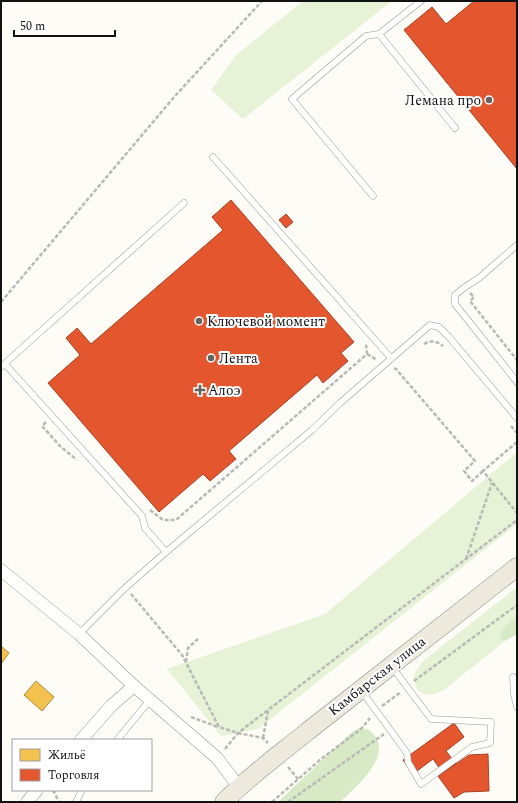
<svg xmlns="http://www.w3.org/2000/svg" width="518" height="803" font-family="Spectral,serif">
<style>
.green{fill:#e7f3d7}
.forest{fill:#d8eac5}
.homes{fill:#f2c14e;stroke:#ae8c3c}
.shops{fill:#e4572e;stroke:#a54225}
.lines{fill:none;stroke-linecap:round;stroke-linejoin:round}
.service-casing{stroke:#979795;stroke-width:7}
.minor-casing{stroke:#979795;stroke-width:13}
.primary-casing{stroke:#858482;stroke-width:19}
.path{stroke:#b9b9b8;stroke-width:2.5;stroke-dasharray:4 2;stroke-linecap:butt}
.service{stroke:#fffffe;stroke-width:6}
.minor{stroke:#fffffe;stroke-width:12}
.primary{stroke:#ede9dc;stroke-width:18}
.poi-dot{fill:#646362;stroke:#fff;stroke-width:1.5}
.labels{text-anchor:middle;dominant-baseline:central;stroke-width:4;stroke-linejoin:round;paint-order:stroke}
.poi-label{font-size:14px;fill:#111;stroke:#fff;text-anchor:start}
.street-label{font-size:14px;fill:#111;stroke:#fff}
</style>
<rect width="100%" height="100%" fill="#fdfcf7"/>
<g class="green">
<path d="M303,1H392L243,119L211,90L236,55Z"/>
<path d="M517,452V524L258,729L221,736L167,669L325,614Z"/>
<path d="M517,587V615L505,626L501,639L505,641L445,689C428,699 416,697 413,676L423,661Z"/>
</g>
<g class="forest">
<path d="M517,615V634L505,641L501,639L500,634L505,626Z"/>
<path d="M359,728C366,728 371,730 375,736C391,758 355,788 340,802H278L352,732Z"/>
</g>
<g class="homes">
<path d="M1,646L9,653L1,664Z"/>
<path d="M36,681L54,697L42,711L24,695Z"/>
</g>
<g class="shops">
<path d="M474,1H517V169L404,30L432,7L446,24Z"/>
<path d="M231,200L354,342L341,353L348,361L323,383L317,375L229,451L236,459L210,481L203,474L159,512L48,383L80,355L66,338L77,328L91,344L223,230L212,217Z"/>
<path d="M286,214L293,222L286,228L279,220Z"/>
<path d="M454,723L464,737L446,751L456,764L443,773L433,759L413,774L403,760Z"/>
<path d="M488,754L489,791L464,792L454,798L438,776L469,755Z"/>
</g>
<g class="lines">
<g class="service-casing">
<g id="service">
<path d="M379,34L455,128"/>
<path d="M213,157L391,358"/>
<path d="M373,196L292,99L366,36L379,34L421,1"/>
<path d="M517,245L479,278L465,287L455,295V304L517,382"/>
<path d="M5,364L142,516L145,528L166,552"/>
<path d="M1,367L184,203"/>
<path d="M79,634L125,588L166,552L312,430L340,403L430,325L439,327L449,337L517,418"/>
<path d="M513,677L514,694L517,707"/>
<path d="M361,690L407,753L408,762L421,784L472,747L490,743L491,722L431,719L392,667"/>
<path d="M117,740L150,700"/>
<path d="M76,802L82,790"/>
</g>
</g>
<g class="minor-casing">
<g id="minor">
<path d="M1,570L79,634L134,686L217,758L239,787"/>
<path d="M81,740L111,706L134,686"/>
<path d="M27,802L37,790"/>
</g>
</g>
<g class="primary-casing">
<path id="primary" d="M224,802C249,776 280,754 308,731L517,567"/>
</g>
<g class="path">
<path d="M470,293L474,297L470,301L517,360"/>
<path d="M1,302L175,96L262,1"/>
<path d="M424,344C431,340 437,341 443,346"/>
<path d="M367,354L377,360"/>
<path d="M394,368L396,369L475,461L464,471L472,481L483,471"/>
<path d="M46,422L42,426L61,447L77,460"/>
<path d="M511,426L517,433"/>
<path d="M517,442L483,471L517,513"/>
<path d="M150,510L163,520H176L367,354L366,344"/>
<path d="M466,559L492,483"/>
<path d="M131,594L182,655L219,727L238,733L263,738L268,743"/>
<path d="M186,662L188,648L198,639"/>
<path d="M414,681L517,605"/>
<path d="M382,706L401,692"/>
<path d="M191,717L218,727"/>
<path d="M263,738L268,711"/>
<path d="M225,749L238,733L268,710L517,520"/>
<path d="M288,767L298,779"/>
<path d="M53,790L59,802"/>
<path d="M272,802L321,759L361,729L370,718"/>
<path d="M288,802L384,734"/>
</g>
<use href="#service" class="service"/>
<use href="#minor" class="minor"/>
<use href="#primary" class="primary"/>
</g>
<g class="poi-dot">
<circle cx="489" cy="100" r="4"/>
<circle cx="199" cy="321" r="4"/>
<circle cx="211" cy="358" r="4"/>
<path d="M198 384h4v4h4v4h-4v4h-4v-4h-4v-4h4z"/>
</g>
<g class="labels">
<g class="poi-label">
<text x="481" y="100" text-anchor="end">Лемана про</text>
<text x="207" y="321">Ключевой момент</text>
<text x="219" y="358">Лента</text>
<text x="208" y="390">Алоэ</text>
</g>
<g class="street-label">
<text transform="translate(377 676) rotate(-38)">Камбарская улица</text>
</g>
</g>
<rect width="518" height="803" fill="none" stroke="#111111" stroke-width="4"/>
<rect x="12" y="739" width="140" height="52" fill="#ffffff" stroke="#a0a0a0"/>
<rect x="20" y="749" width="20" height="12" fill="#f2c14e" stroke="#a0a0a0"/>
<text x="48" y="759" font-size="12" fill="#111111">Жильё</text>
<rect x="20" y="769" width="20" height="12" fill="#e4572e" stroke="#a0a0a0"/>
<text x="48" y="779" font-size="12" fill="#111111">Торговля</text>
<path d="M14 30v6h101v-6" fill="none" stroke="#111111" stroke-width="2"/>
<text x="20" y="30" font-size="12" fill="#111111" stroke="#ffffff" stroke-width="3" paint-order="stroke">50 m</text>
</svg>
